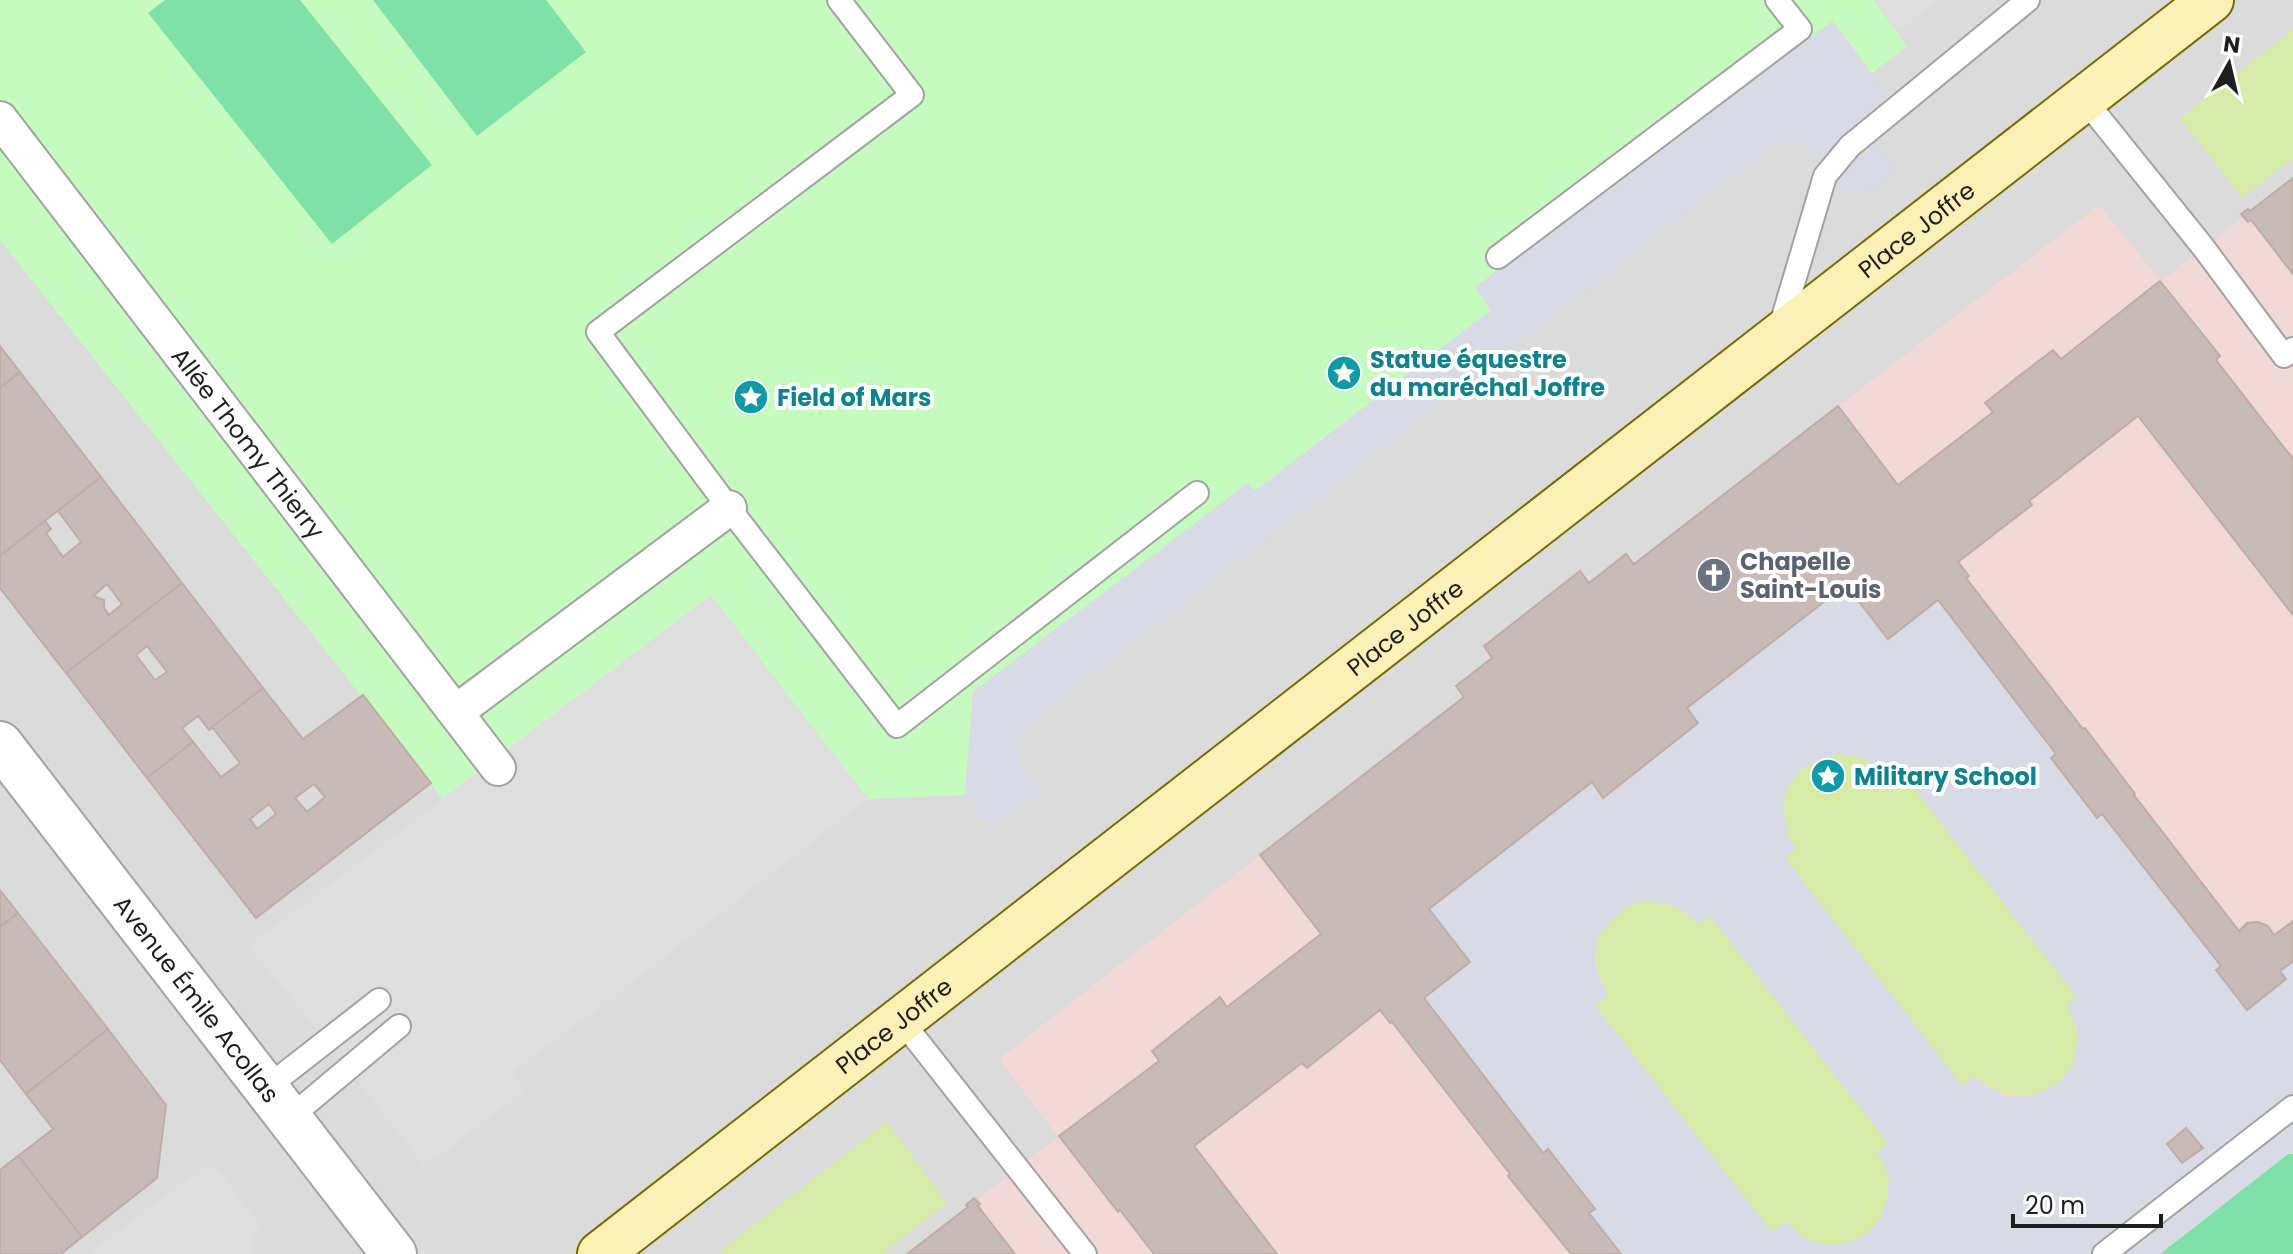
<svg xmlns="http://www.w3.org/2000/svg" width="2293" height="1254" font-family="Poppins,sans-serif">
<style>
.residential{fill:#dcdbdb}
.military{fill:#f2d8d6}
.grass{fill:#d6eba8}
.park{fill:#c6fbbf}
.pitch{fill:#7fe1a8}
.parking{fill:#dedede}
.plaza{fill:#d8dae5;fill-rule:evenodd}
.building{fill:#c7bab7;stroke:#c1aca6;stroke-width:2;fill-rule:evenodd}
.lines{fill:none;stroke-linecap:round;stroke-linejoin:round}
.service-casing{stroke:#a2a2a2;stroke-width:26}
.pedestrian-casing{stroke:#a2a2a2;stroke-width:38}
.minor-casing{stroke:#a2a2a2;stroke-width:48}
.secondary-casing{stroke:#786d02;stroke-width:48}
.service{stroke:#fff;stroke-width:22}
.pedestrian{stroke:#fff;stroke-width:34}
.minor{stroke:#fff;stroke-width:44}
.secondary{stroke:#fbf1b6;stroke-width:44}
.labels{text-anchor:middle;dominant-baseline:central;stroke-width:8;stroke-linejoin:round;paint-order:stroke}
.street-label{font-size:24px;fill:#1e1e1e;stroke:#fff}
.culture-label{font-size:24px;font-weight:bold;fill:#0d838f;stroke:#fff;text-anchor:start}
.worship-label{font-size:24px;font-weight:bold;fill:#5b616d;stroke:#fff;text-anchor:start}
</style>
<rect width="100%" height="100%" fill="#efe9e4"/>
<rect class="residential" x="0" y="0" width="2293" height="1254"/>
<path class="military" d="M2293,178V1254H907L967,1207L966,1205L974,1198L977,1200L1058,1137L999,1059L1463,697L1456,686L1492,658L1484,646L1580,571L1589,582L1626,554L1634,564L2099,205L2161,281L2243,217L2241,214L2248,209L2251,211Z"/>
<g class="grass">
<path d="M2293,30V159L2242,198L2180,118Z"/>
<path d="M1839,754C1860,756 1872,762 1888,777L1899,769L2077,997L2066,1005C2105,1069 2034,1128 1975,1076L1962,1086L1785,858C1786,852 1789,844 1788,839C1788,830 1784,822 1784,813C1783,777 1807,761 1839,754Z"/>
<path d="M1645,901C1671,904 1679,907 1699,924L1710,916L1888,1143C1887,1149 1884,1156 1884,1162C1884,1165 1887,1171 1888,1174C1890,1184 1888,1200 1884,1211C1873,1238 1838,1253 1811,1241C1801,1237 1794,1230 1786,1222L1772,1233L1595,1005L1608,994C1595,970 1589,946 1608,924C1613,918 1620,910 1627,906C1632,904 1639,903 1645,901Z"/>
<path d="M887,1122L947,1203L882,1254H717Z"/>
</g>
<path class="park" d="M0,0H1873L1907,46L1872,73L1833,21L1475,287L1491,310L1255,491L1248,484L973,692L965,795L868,799L711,596L443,799L0,240Z"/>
<g class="pitch">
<path d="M165,0H300L432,165L332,244L148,13Z"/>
<path d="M373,0H546L586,52L477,136Z"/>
<path d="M2288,1154H2293V1254H2160Z"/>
</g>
<g class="parking">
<path d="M1873,0H1939L1897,32Z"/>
<path d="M711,595L868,799L609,1001L512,1072L525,1090L425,1167L322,1035L248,946Z"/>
<path d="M210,1166L220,1172L259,1223L261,1229L254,1236L253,1251L255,1254H89L200,1169Z"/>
</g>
<g class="plaza">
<path d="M1833,21L1887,96L1821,157H1813L1805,148L1792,142L1776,143L1030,723L1024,730L1020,740L1019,753L1023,767L1042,791L992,829L965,795L973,692L1248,483L1255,491L1491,310L1475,288Z"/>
<path d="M1875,144L1898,171L1870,191L1864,193L1847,192L1839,187V178L1843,172Z"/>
<path d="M1846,585L1938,600L2056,754L2051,758L2097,817L2102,814L2221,966L2217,971L2247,1009L2285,980L2280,971L2293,961V1154H2288L2160,1254H1621L1589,1213L1595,1208L1549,1149L1543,1153L1424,998L1429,909L1592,782L1603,798L1698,723L1687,708ZM1839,754L1858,756L1873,764L1888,777L1899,769L2076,996L2066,1005L2077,1027L2078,1047L2073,1063L2065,1076L2056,1085L2042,1093L2027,1097L2004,1095L1987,1087L1975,1076L1962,1085L1785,858L1797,848L1789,838L1784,816V800L1790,784L1802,769L1819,759ZM1645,901L1665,903L1681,909L1699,924L1710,916L1888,1143L1877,1152L1884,1163L1889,1177L1888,1196L1884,1212L1876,1224L1864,1235L1848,1243L1831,1245L1814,1243L1800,1235L1786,1222L1772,1232L1595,1006L1608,994L1599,978L1595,964V949L1601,932L1626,907Z"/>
</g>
<g class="building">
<path d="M2293,178V274L2251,220L2248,222L2241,214L2248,209L2250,211Z"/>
<path d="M2160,281L2220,356L2216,360L2293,459V615L2138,416L2029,501L2032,505L1958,562L1969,576L1966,578L2083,729L2085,728L2135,794L2134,795L2239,931L2247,923L2258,922L2268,926L2274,935L2293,921V961L2280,971L2286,979L2247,1010L2216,970L2221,966L2102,814L2097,818L2051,758L2056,754L1938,600L1888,639L1846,585L1687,708L1698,723L1603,798L1592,782L1429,909L1470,962L1424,998L1543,1153L1548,1149L1595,1209L1589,1213L1621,1254H1571L1508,1176L1510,1174L1392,1022L1390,1023L1380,1010L1307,1068L1302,1063L1194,1146L1277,1254H1154L1120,1210L1118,1212L1059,1136L1159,1061L1152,1051L1220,997L1227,1007L1321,934L1260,855L1464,697L1456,686L1492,658L1484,646L1580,571L1589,583L1626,554L1634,564L1838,406L1898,485L1993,412L1985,403L2019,376L2053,350L2061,359Z"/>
<path d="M0,346L20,372L0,388Z"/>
<path d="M20,372L101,477L0,556V388Z"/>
<path d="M101,477L182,583L66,673L0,588V556L45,521L51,529L46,533L63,557L81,542L58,511ZM107,584L122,604L109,615L104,608V600L93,596Z"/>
<path d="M182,583L263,688L209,730L198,716L182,728L193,742L147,778L66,673ZM147,646L167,672L155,680L136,655Z"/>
<path d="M263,688L303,739L363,695L431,783L256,918L147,778L193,742L221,777L240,763L212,727ZM314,784L325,797L307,812L295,798ZM269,804L276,814L257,829L250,819Z"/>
<path d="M0,890L18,913L0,927Z"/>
<path d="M18,913L108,1029L26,1094L0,1060V927Z"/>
<path d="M108,1029L166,1105L157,1178L82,1237L18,1156L53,1129L26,1094Z"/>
<path d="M2186,1128L2203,1148L2182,1163L2167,1144Z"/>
<path d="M18,1156L82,1237L61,1254H0V1170Z"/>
<path d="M974,1198L980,1204L978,1206L1015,1254H907L968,1207L966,1205Z"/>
</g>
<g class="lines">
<g class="service-casing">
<g id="service">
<path d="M839,0L912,95L598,332L729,508L897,726L1197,493"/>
<path d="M2084,99L2203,247L2284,356L2293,349"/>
<path d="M1498,257L1800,29L1777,0"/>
<path d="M1779,331L1825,176L1850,146L2028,0"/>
<path d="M901,1020L1085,1254"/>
<path d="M265,1089L379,1000"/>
<path d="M288,1119L399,1026"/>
<path d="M2104,1254L2293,1107"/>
</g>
</g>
<g class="pedestrian-casing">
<g id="pedestrian">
<path id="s1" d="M0,119L498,768"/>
<path d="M456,712L729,508"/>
</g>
</g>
<g class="minor-casing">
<g id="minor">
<path id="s2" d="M0,744L394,1254"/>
</g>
</g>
<g class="secondary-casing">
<g id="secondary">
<path id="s3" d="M600,1254L2211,0"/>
</g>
</g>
<use href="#service" class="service"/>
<use href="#pedestrian" class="pedestrian"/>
<use href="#minor" class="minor"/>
<use href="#secondary" class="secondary"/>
</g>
<defs>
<g id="sight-disc" transform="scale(1.8)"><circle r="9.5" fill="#0f9aa8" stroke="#fff"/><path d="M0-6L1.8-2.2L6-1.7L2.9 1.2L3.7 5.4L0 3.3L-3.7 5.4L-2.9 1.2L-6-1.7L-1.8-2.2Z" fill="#fff"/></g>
<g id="church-disc" transform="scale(1.8)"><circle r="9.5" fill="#6b7280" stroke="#fff"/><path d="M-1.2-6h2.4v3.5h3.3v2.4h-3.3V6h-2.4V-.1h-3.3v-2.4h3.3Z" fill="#fff"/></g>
</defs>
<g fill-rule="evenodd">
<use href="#sight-disc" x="1344" y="373"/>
<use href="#sight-disc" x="751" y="397"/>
<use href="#church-disc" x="1714" y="575"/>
<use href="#sight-disc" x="1828" y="776"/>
</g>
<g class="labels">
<g class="street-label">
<text stroke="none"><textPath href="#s3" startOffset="1668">Place Joffre</textPath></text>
<text stroke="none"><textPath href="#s1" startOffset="408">Allée Thomy Thierry</textPath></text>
<text stroke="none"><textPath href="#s3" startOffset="1020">Place Joffre</textPath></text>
<text stroke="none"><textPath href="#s2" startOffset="322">Avenue Émile Acollas</textPath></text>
<text stroke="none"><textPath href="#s3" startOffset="372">Place Joffre</textPath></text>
</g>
<g class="culture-label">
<text x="1370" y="359">Statue équestre<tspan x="1370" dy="28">du maréchal Joffre</tspan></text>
<text x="777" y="397">Field of Mars</text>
<text x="1854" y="776">Military School</text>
</g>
<g class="worship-label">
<text x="1740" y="561">Chapelle<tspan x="1740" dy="28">Saint-Louis</tspan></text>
</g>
</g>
<g transform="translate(2229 64) rotate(8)" stroke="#ffffff" stroke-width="6" paint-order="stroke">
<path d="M0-6L14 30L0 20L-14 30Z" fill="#1e1e1e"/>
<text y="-12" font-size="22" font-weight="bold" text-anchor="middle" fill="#1e1e1e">N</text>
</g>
<path d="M2013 1214v12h148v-12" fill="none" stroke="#1e1e1e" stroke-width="4"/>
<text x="2025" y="1214" font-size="24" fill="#1e1e1e" stroke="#ffffff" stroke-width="6" paint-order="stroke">20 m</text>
</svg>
